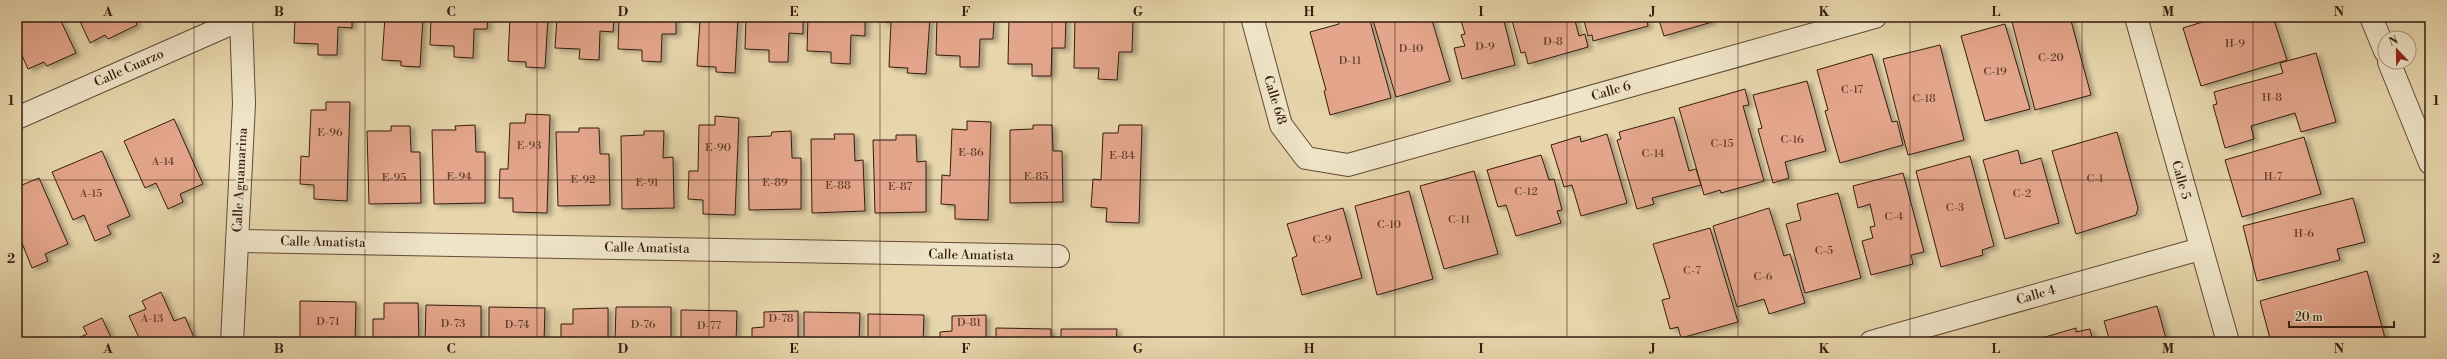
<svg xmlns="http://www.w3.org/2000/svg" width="2447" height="359" font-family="'Libre Bodoni',serif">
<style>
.building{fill:#e3a58b;stroke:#351c0f;filter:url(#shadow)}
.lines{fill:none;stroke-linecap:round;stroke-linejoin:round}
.minor-casing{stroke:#624a36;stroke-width:24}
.minor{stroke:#efe4c8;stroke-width:22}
.grid{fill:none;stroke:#351c0f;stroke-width:1;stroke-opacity:0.55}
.labels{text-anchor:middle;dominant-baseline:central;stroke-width:4;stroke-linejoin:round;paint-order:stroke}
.number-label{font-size:11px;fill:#603e2e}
.street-label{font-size:13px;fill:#351c0f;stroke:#efe4c8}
.neatline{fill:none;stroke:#351c0f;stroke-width:1.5}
.grid-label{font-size:13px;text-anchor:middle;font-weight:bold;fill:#351c0f}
</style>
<defs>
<filter id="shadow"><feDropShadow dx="4.5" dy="2.5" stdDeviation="2" flood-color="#0004"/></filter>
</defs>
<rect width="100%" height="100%" fill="#e7d5ab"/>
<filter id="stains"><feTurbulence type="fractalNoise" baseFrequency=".005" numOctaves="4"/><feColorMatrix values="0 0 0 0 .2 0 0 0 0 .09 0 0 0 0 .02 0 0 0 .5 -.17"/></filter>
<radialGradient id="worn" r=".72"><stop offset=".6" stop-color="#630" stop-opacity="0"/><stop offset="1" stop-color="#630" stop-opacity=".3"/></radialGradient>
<g class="building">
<path d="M17,17H59L76,53L47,66L44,62L28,69L17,44Z"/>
<path d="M78,17H134L137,25L108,39L105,35L90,43Z"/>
<path d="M295,17H352V28L338,27L337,55H318V44L294,43Z"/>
<path d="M385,17H423L420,67L401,66V61L382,60Z"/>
<path d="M431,17H488L487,29H474L473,58L454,57V46L430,45Z"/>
<path d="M510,17H548L545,68L526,67V62L508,61Z"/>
<path d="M557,17H614L613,32L600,31L599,60L579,59L580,49L555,48Z"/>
<path d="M619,17H676V34H662L661,62L642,61V50L618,49Z"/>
<path d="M690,17H738L735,73L716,72V67L697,66L700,21L690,20Z"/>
<path d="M746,17H803V34L789,33L788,62H769V50L745,49Z"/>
<path d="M808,17H865V36L851,35L850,64L831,63V52L807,51Z"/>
<path d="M882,17H930L926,74L907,73L908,68L889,67L891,22H882Z"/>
<path d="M937,17H994L993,39H980L979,67H960V56L936,55Z"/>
<path d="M1009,17H1066L1065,48H1052L1051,76H1032V64H1008Z"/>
<path d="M1075,17H1133L1132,52H1119L1117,80L1098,79L1099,68H1074Z"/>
<path d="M1337,17H1358L1359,20L1369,17L1391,98L1330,115L1324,91L1326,90L1310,32L1339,24Z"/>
<path d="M1372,17H1431L1450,81L1396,97Z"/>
<path d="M1460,17H1503L1515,65L1462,79L1454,48L1465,46L1461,35L1465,34Z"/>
<path d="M1511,17H1574L1579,36L1585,34L1588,47L1528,64L1525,52L1521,53Z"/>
<path d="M1583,17H1646L1648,26L1593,41L1592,35L1588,36Z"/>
<path d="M1658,17H1711L1712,22L1664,36Z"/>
<path d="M2029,17H2070L2091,95L2035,110L2012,22Z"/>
<path d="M2219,17H2273L2287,60L2201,86L2183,28Z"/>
<path d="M2005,24L2030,109L1985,121L1961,36Z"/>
<path d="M1940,45L1964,140L1908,155L1883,59Z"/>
<path d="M2316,53L2336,122L2301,132L2295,113L2251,126L2254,139L2225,148L2213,105L2217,104L2214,92L2283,73L2280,63Z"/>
<path d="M1872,54L1892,122L1897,121L1903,145L1840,163L1825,111L1828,110L1817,70Z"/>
<path d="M1807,81L1826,151L1785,162L1789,178L1773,183L1758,129L1762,128L1753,95Z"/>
<path d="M1745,89L1749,105L1743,106L1764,181L1721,193L1720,190L1704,195L1679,108Z"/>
<path d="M326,102H350L347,201L314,199V185L300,184L301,156L309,157L311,110H326Z"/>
<path d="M526,114L550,115L547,213L513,212V198H499L500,169H508L510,123H525Z"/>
<path d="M715,116L739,118L735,215L703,214V200L688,199L689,171H698L699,125H715Z"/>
<path d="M1674,117L1689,171L1696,169L1701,185L1652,198L1654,204L1637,209L1617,140L1621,139L1619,132Z"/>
<path d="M174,119L203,184L180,194L183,202L168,209L156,183L145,188L124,141Z"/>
<path d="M967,121L991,122L988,220L955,219V205L941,204L942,175L950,176L952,129L967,130Z"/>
<path d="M475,125L476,152H485V203L434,204L432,130H456L455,126Z"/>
<path d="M1033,125H1052L1053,151H1062L1063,202L1010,203V130L1033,129Z"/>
<path d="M1119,125H1142L1139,223L1106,222L1107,208L1091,207L1093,179L1101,180L1103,133H1118Z"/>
<path d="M391,126H410L411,152H420L421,203L369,204L367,131H391Z"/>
<path d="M579,128H599L600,154H609L610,205L558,206L556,132H579Z"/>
<path d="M644,131H664L663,158L673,157L674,208L622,209L621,136L644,135Z"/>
<path d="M791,131L792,158H801V209L749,210L748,137L771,136L772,132Z"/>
<path d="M2117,132L2138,208L2136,215L2076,234L2052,151Z"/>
<path d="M834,134H854L855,161L863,160L865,211L812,213L811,139H835Z"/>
<path d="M1607,134L1627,203L1581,216L1572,185L1564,187L1551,145L1580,136L1581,142Z"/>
<path d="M896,135H916L917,162L926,161V212L875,213L873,140H896Z"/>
<path d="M2304,137L2321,194L2242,217L2225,160Z"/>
<path d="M2018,150L2021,164L2041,158L2059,223L2005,239L1983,160Z"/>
<path d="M102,151L130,216L107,226L111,234L95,241L84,215L73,220L52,172Z"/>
<path d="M1541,155L1549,180L1554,179L1562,210L1557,211L1561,223L1516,236L1506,205L1498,207L1487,170Z"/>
<path d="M1970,156L1994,246L1982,250L1983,255L1941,267L1916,171Z"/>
<path d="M1474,171L1498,254L1444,269L1420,186Z"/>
<path d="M1903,173L1924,252L1911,255L1913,264L1871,275L1862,241L1873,238L1870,227L1875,226L1870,204L1858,208L1853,186Z"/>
<path d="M39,178L68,244L45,254L48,261L32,268L22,243L17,244V187Z"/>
<path d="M1409,191L1433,279L1377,295L1355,206Z"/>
<path d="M1838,193L1861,278L1805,293L1786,224L1801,220L1797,204Z"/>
<path d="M2353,198L2365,242L2337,249L2340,260L2257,281L2243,226Z"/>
<path d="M1343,208L1362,278L1302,295L1292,258L1297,256L1287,224Z"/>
<path d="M1769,208L1784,256L1790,254L1805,303L1769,314L1764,299L1737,307L1713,226Z"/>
<path d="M1710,228L1738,322L1681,338L1678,327L1670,329L1662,300L1670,298L1653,244Z"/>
<path d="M2367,271L2386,342H2271L2260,301Z"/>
<path d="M161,292L174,321L185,317L196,342H141L129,316L146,309L142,301Z"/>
<path d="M300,301L356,302L355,342H300Z"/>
<path d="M384,303H418L419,342H373V319H384Z"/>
<path d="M426,305L481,306V342H425Z"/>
<path d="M2157,306L2167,342H2110L2104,321Z"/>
<path d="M489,307L545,308L544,342H489Z"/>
<path d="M616,307H671V342H615Z"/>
<path d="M608,308V342H561V324H573V309Z"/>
<path d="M681,310L737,311L736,342H681Z"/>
<path d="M798,311V342H752V328L764,327V312Z"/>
<path d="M804,312L860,313L859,342H804Z"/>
<path d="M868,314L924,315L923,342H868Z"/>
<path d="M986,315V342H940V332L952,331V316Z"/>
<path d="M102,318L113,342H70L87,334L83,327Z"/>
<path d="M996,328L1051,329V342H996Z"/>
<path d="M2076,328V332L2090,329L2093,342H2035V340Z"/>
<path d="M1061,329H1117L1116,342H1061Z"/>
</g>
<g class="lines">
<g class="minor-casing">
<g id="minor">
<path d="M1252,17L1281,125L1306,158L1348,165L1875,17"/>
<path d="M2136,17L2228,342"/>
<path d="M2371,17L2385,51"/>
<path d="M2389,62L2430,163"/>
<path d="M17,118L242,19"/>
<path d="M237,241L1058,256"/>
<path d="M232,342L244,104L241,17"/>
<path d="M1871,342L2200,249"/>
</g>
</g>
<use href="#minor" class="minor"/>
</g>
<path class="grid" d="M194,17V342M365,17V342M537,17V342M709,17V342M880,17V342M1052,17V342M1224,17V342M1395,17V342M1567,17V342M1738,17V342M1910,17V342M2082,17V342M2253,17V342M17,180H2430"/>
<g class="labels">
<g class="number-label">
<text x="1553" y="42">D-8</text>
<text x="2235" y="44">H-9</text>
<text x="1485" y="47">D-9</text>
<text x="1411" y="49">D-10</text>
<text x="2051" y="58">C-20</text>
<text x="1350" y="61">D-11</text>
<text x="1995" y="72">C-19</text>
<text x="1852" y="90">C-17</text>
<text x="2272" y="98">H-8</text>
<text x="1924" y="99">C-18</text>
<text x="330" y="133">E-96</text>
<text x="1792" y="140">C-16</text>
<text x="1722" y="144">C-15</text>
<text x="529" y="146">E-93</text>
<text x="718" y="148">E-90</text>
<text x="971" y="153">E-86</text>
<text x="1653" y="154">C-14</text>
<text x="1122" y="156">E-84</text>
<text x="163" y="162">A-14</text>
<text x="459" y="177">E-94</text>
<text x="1036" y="177">E-85</text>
<text x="2273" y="177">H-7</text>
<text x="394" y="178">E-95</text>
<text x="2095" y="179">C-1</text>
<text x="583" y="180">E-92</text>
<text x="647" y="183">E-91</text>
<text x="775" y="183">E-89</text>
<text x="838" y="186">E-88</text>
<text x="900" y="187">E-87</text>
<text x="1526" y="192">C-12</text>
<text x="91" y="194">A-15</text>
<text x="2022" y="194">C-2</text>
<text x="1955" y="208">C-3</text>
<text x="1894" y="217">C-4</text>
<text x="1459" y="220">C-11</text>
<text x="1389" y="225">C-10</text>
<text x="2304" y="234">H-6</text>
<text x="1322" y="240">C-9</text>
<text x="1824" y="251">C-5</text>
<text x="1692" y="271">C-7</text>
<text x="1763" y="277">C-6</text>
<text x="152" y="319">A-13</text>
<text x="781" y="319">D-78</text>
<text x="328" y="322">D-71</text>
<text x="969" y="323">D-81</text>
<text x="453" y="324">D-73</text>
<text x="517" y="325">D-74</text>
<text x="643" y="325">D-76</text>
<text x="709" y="326">D-77</text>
</g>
<g class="street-label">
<text transform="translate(129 68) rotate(-24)">Calle Cuarzo</text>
<text transform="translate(1611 91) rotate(-16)">Calle 6</text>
<text transform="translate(1275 100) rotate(73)">Calle 6/8</text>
<text transform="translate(240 180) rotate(-87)">Calle Aguamarina</text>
<text transform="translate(2181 180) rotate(74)">Calle 5</text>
<text transform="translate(323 242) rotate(1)">Calle Amatista</text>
<text transform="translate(647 248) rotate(1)">Calle Amatista</text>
<text transform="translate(971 255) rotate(1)">Calle Amatista</text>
<text transform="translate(2036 295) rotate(-16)">Calle 4</text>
</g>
</g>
<rect width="2447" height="359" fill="none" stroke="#e7d5ab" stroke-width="44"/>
<g transform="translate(2397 50) rotate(338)"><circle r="19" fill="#efe4c8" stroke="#a5947e"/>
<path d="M0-3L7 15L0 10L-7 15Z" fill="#8f2418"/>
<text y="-6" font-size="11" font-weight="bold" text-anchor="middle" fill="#351c0f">N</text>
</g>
<path d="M2289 321v6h105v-6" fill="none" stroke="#351c0f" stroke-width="2"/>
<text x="2295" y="321" font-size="12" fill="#351c0f" stroke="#efe4c8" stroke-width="3" paint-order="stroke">20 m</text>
<rect x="22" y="22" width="2403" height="315" class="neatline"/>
<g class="grid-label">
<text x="108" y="16">A</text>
<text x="279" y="16">B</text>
<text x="451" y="16">C</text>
<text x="623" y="16">D</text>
<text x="794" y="16">E</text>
<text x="966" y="16">F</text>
<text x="1138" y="16">G</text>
<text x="1309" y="16">H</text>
<text x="1481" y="16">I</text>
<text x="1653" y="16">J</text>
<text x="1824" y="16">K</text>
<text x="1996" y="16">L</text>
<text x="2168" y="16">M</text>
<text x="2339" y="16">N</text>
<text x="11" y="105">1</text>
<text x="2436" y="105">1</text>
<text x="11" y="263">2</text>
<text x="2436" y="263">2</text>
<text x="108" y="353">A</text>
<text x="279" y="353">B</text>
<text x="451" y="353">C</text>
<text x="623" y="353">D</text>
<text x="794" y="353">E</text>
<text x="966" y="353">F</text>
<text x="1138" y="353">G</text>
<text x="1309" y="353">H</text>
<text x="1481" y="353">I</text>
<text x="1653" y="353">J</text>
<text x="1824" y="353">K</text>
<text x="1996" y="353">L</text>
<text x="2168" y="353">M</text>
<text x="2339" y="353">N</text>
</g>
<rect width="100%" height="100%" filter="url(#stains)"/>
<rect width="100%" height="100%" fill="url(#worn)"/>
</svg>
